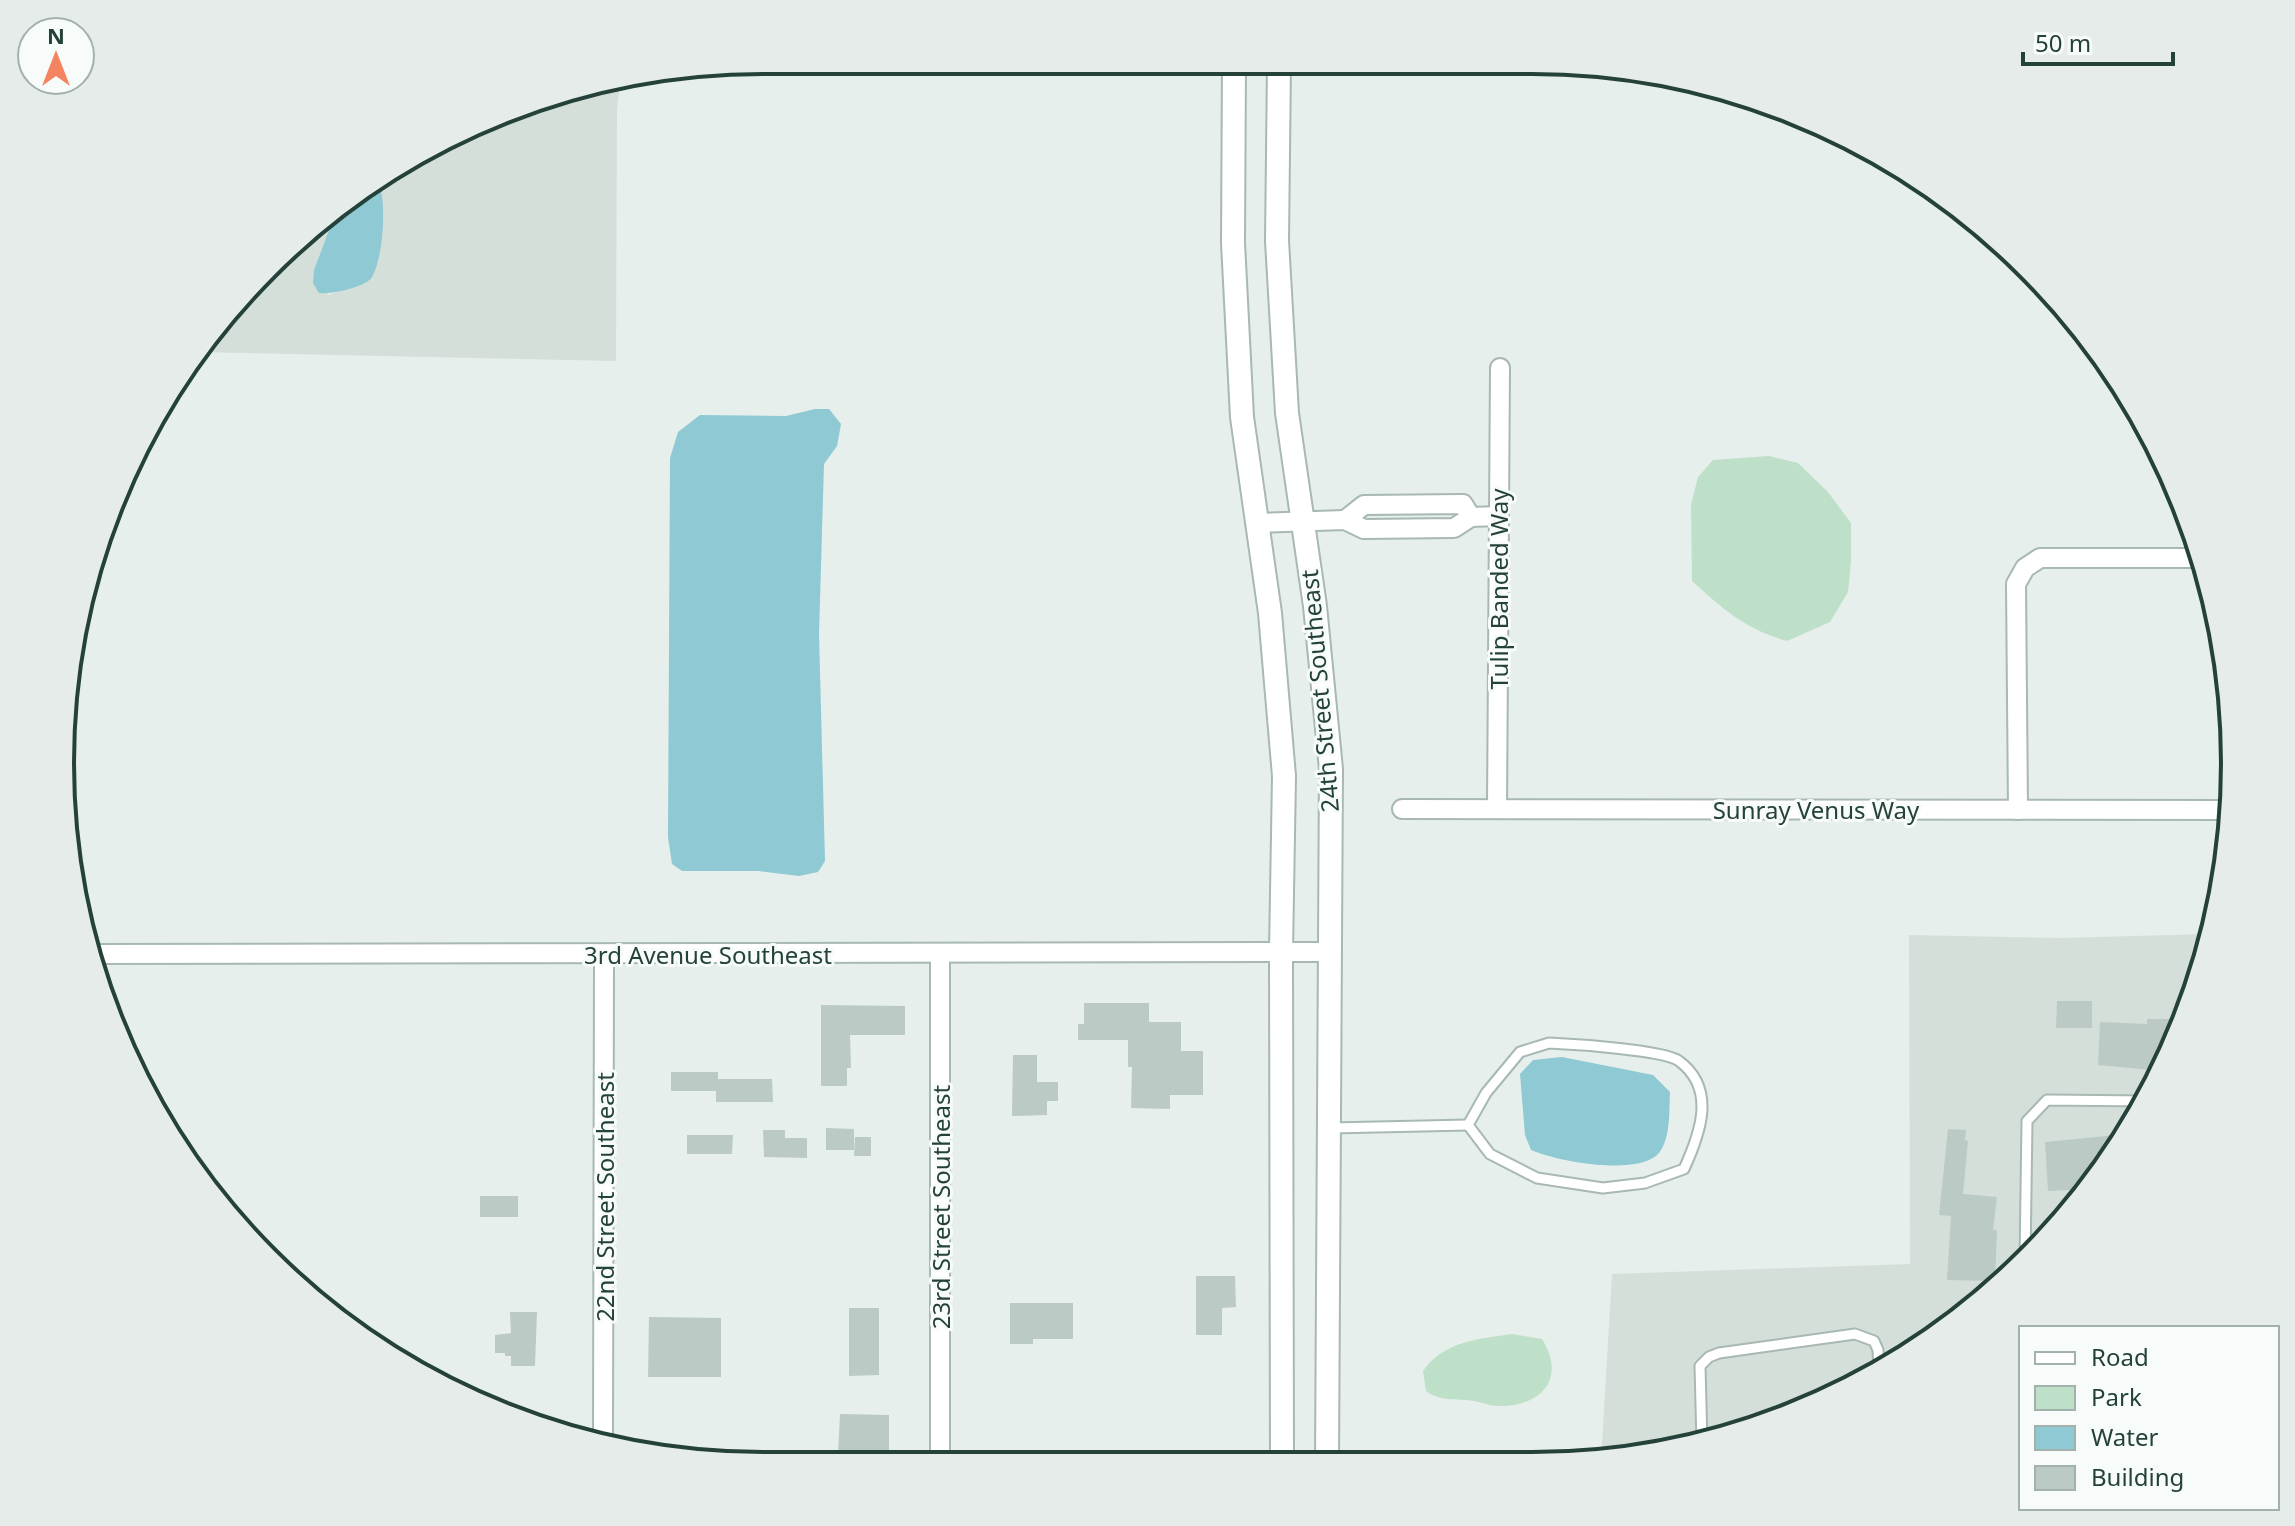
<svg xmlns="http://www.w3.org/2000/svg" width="2295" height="1526" font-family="'Noto Sans',sans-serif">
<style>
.built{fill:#d4dfda}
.green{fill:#bfe0c8}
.water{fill:#8ec9d4}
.building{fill:#bbcac4}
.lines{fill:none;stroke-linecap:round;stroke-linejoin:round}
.service-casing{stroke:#a8b8b2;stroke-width:13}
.minor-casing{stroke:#a8b8b2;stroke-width:22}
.tertiary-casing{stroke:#a8b8b2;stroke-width:26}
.service{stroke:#fff;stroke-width:9}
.minor{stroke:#fff;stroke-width:18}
.tertiary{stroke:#fff;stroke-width:22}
.labels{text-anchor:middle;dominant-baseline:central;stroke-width:6;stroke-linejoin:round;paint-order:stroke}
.street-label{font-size:24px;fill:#24423a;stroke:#f7fbf9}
.rim{fill:none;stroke:#24423a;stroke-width:4}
</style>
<rect width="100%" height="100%" fill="#e6efeb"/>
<g class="built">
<path d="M620,84L617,109L616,361L195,352L206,335L335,214L314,270L328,295L342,290L379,184L372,179L537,97Z"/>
<path d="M2210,934L2198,989L2141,1115L2060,1227L1960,1321L1843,1394L1714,1442L1601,1461L1612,1274L1910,1264L1909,935L2059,938Z"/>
</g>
<g class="green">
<path d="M1769,456L1798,463L1828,492L1851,523V562L1848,592L1830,622L1787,641C1745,629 1724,610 1692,581L1691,505L1698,477L1713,460Z"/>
<path d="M1512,1334L1542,1339C1567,1379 1541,1407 1498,1406C1490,1406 1482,1402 1474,1401C1457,1398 1440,1402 1426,1391L1423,1371C1444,1341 1478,1339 1512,1334Z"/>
</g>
<g class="water">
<path d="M371,180L379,184C387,204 383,258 372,277C367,287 329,295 319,293L313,283L314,270L335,214Z"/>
<path d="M815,409H829L841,424L837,446L824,464L819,634L825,861L818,872L799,876L759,871H682L672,864L668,837L670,458L678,432L700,415L786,416Z"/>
<path d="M1562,1057L1653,1075L1670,1092C1669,1110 1671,1138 1659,1153C1638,1177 1556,1161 1531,1150L1525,1135L1520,1074L1533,1060Z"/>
</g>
<g class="building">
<path d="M2057,1001H2092V1028H2056Z"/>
<path d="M1084,1003H1149V1022H1181V1051H1203V1095H1170V1109L1131,1108L1132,1067H1128V1040H1078V1024H1084Z"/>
<path d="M821,1005L905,1006V1035H850L851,1068H847V1086H821Z"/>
<path d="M2147,1019H2184L2161,1071L2098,1065L2100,1022L2147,1024Z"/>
<path d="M1013,1055H1037V1082H1058V1101H1047V1115L1012,1116Z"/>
<path d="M671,1072H718V1079H772L773,1102H716V1091H671Z"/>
<path d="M826,1128L854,1129V1150H826Z"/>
<path d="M1948,1129L1966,1130L1965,1140L1968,1141L1963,1194L1997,1197L1993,1230H1997L1995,1281L1947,1280L1951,1216L1939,1215Z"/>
<path d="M763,1130H785V1138H807V1158L764,1157Z"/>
<path d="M2127,1134L2088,1189L2048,1191L2045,1142Z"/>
<path d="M687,1135H733L732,1154H687Z"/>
<path d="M855,1137H871V1156H854Z"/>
<rect x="480" y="1196" width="38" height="21"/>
<path d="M1196,1276H1235L1236,1307L1222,1308V1335H1196Z"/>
<path d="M1010,1303H1073V1339H1033V1344H1010Z"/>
<path d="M849,1308H879V1375L849,1376Z"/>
<path d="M510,1312H537L535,1366H511V1356H505V1353H495V1335L511,1333Z"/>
<path d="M649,1317L721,1318V1377H648Z"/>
<path d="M840,1414L889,1415V1457L838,1455Z"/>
</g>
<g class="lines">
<g class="service-casing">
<g id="service">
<path d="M1549,1043C1571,1044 1665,1050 1679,1061C1717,1089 1700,1134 1684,1169L1645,1183L1603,1188L1537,1178L1490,1154L1468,1125L1486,1093L1520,1052Z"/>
<path d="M1331,1128L1468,1125"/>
<path d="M2025,1260L2027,1121L2047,1100L2147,1101"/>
<path d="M1702,1444L1700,1366L1709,1357L1719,1353L1855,1334L1874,1341L1878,1350L1879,1371"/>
</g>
</g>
<g class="minor-casing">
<g id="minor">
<path d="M1345,520L1364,505L1463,504L1471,517"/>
<path d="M1257,523L1345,520L1364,529L1454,528L1471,517L1499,516"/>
<path d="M1402,809L2230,810"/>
<path d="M1497,809L1500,368"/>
<path d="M2018,810L2016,584L2025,568L2040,558H2202"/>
<path d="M88,954L1328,952"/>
<path d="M603,1439L604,954"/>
<path d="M940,1461V953"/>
</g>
</g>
<g class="tertiary-casing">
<g id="tertiary">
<path d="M1234,63L1233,243L1242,417L1270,613L1284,776L1281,952L1282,1463"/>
<path d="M1279,64L1277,241L1287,413L1315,606L1331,769L1327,1463"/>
</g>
</g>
<use href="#service" class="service"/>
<use href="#minor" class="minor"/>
<use href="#tertiary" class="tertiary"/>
</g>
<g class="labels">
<g class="street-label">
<text transform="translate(1498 589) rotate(-90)">Tulip Banded Way</text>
<text transform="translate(1319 691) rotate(-95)">24th Street Southeast</text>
<text x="1816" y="809">Sunray Venus Way</text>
<text x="708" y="954">3rd Avenue Southeast</text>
<text transform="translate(604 1197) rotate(-90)">22nd Street Southeast</text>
<text transform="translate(940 1207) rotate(-90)">23rd Street Southeast</text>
</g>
</g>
<path d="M0 0H2295V1526H0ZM763 74H1532A689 689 0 0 1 2221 763V763A689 689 0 0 1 1532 1452H763A689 689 0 0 1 74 763V763A689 689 0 0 1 763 74Z" fill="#e6ecea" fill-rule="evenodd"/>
<path class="rim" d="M763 74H1532A689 689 0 0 1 2221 763V763A689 689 0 0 1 1532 1452H763A689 689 0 0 1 74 763V763A689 689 0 0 1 763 74Z"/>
<rect x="2019" y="1326" width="260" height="184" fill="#f7fbf9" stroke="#a3b1ad" stroke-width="2"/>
<rect x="2035" y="1352" width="40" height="12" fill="#ffffff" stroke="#a3b1ad" stroke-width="2"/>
<text x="2091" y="1366" font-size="24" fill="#24423a">Road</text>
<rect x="2035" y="1386" width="40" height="24" fill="#bfe0c8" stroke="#a3b1ad" stroke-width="2"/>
<text x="2091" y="1406" font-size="24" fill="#24423a">Park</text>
<rect x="2035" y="1426" width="40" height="24" fill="#8ec9d4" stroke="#a3b1ad" stroke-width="2"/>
<text x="2091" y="1446" font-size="24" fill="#24423a">Water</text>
<rect x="2035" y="1466" width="40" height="24" fill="#bbcac4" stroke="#a3b1ad" stroke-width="2"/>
<text x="2091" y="1486" font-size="24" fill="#24423a">Building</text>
<g transform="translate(56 56)"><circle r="38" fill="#f7fbf9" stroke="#a3b1ad" stroke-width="2"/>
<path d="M0-6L14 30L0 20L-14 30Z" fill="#f4845f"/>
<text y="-12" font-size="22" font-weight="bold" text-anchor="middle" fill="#24423a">N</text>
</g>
<path d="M2023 52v12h150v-12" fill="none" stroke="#24423a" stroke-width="4"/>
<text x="2035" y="52" font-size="24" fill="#24423a" stroke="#f7fbf9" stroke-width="6" paint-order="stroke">50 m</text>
</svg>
